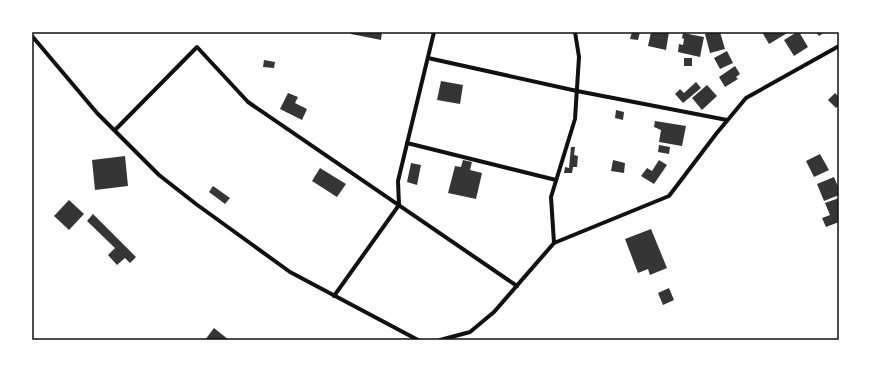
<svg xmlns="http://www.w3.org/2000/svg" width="871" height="372" font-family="'Space Grotesk',sans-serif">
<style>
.building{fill:#353535}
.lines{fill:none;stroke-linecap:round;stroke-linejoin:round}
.minor{stroke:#111;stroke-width:4}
.neatline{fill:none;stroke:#111;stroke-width:1.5}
</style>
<rect width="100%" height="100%" fill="#fff"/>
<g class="building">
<path d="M351,32H382L381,40L351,34Z"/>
<path d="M632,32H640L638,40L630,39Z"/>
<path d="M651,32H669L666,50L648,46Z"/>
<path d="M711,32H720L725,49L710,53L705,34Z"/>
<path d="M762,32H789L769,44Z"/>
<path d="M797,32H799L808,47L794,56L784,40Z"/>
<path d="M816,32H825L819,36Z"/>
<path d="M683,33L704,37L700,57L678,52L679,44L683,45L684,39L682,38Z"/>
<path d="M727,51L733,63L720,69L714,58Z"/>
<rect x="684" y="58" width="8" height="8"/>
<path d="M264,60L275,62L274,68L263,67Z"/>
<path d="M735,66L740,74L736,77L738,79L725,87L719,77Z"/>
<path d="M441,81L463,85L460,104L437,100Z"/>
<path d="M696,82L701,88L683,103L675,94L680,89L684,93Z"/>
<path d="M707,85L717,96L702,110L692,98Z"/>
<path d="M288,93L298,97L295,103L307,109L302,120L280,109Z"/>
<path d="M835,93L839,97V105L836,108L828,100Z"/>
<path d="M616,110L624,112L623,120L615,118Z"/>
<path d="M655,121L686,126L682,146L659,142L661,130L654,127Z"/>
<path d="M659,145L670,147L669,154L658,152Z"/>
<path d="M571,147H575L574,155L578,156L577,167H573L572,173H564L565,167L569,168Z"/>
<path d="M820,154L829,170L814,177L806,161Z"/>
<path d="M125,156L128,186L95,190L92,160Z"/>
<path d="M463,160L472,162L470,170L482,173L476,199L448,193L455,166L461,167Z"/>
<path d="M613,160L625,163L624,173L611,171Z"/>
<path d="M659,160L667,165L654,184L641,176L647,168L652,171Z"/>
<path d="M411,163L421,165L417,185L407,182Z"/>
<path d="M320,168L346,184L337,197L312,181Z"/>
<path d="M834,177L839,189V195L824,201L817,184Z"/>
<path d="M213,186L230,198L225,204L209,192Z"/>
<path d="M839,198V222L826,227L822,218L830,215L825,203Z"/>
<path d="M69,200L84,214L69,230L54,216Z"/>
<path d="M93,214L136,257L130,263L125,258L117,265L108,255L115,248L87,221Z"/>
<path d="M651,229L667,268L650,275L648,269L638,273L625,239Z"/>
<path d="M669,288L674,300L663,305L658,293Z"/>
<path d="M214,328L229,340H205Z"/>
</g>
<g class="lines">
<g class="minor">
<path d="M32,36L97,113L159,175L196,204L290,272L418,340"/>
<path d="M428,58L577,91L727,120"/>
<path d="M115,130L197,47L248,102L517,286"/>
<path d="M407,143L556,180"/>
<path d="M554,243L551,197L575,119L579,57L575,32"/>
<path d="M334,296L399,205L398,181L434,32"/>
<path d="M440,340L470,332L494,312L554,243L669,196L716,134L746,98L839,46"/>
</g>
</g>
<rect width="871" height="372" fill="none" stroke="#ffffff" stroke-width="66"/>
<rect x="33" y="33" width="805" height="306" class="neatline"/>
</svg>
